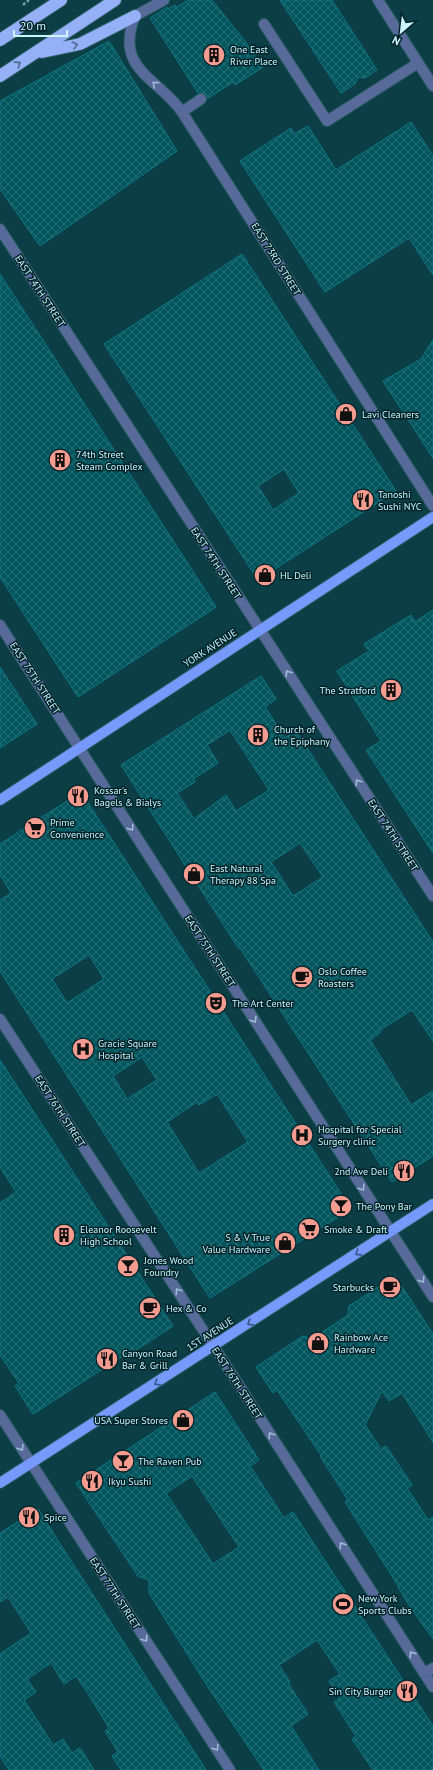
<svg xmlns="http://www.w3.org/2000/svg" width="433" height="1770" font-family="'PT Sans',sans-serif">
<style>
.building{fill:url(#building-cross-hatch);stroke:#0d7784;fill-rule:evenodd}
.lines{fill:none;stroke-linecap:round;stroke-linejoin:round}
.minor-casing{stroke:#2a5b62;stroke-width:12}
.major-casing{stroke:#2a5b62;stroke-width:12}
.highway-casing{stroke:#2a5b62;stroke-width:14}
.path{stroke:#719fa6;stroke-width:2.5;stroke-dasharray:3 2;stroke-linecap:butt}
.minor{stroke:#576a9a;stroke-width:10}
.major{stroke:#7699fc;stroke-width:10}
.highway{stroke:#95b0f7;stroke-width:12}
.oneway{stroke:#4a6a90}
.oneway2{stroke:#9dbdd4}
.oneway3{stroke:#355988}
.labels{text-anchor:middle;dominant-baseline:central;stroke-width:3;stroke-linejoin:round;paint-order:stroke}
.poi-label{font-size:10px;fill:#cbf4fb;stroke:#002429;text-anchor:start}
.street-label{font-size:10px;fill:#cbf4fb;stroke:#002429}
</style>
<defs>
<pattern id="building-cross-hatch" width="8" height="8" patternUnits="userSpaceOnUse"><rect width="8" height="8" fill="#03555e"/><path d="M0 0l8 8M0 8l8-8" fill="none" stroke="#266e76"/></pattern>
</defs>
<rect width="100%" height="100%" fill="#0b3e45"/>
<g class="building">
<path d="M188,0H212L244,40L263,67L235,85L233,82L207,99L204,93H198L150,18L167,7L168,9L175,5L177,7Z"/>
<path d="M280,0H332L377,70L365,78L358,77L355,84L341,93Z"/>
<path d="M109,41L177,151L40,246L0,189V101Z"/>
<path d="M411,122L433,156V275L409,238L325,292L240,161L291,128L294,134L308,126L336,170Z"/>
<path d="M242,254L396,491L258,580L104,344ZM284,469L299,493L273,510L258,486Z"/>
<path d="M0,274L216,607L78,697L0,577Z"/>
<path d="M433,340V458L383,381L421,359Z"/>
<path d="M433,610V853L366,750L381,741L337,671L369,651L364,644L411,615L415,622Z"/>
<path d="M0,667L37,724L0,748Z"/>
<path d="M261,676L276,699L265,707L285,738L296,731L433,942V1041L412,1010L380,1030L381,1032L370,1040L411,1105L433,1091V1156L392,1182L240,948L239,949L121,765ZM230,730L269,790L236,811L226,795L194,819L177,793L195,782L193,779L218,763L207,745ZM300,843L323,877L293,896L271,862Z"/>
<path d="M81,792L351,1209L210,1298L0,971V900L11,893L0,875V844ZM89,955L104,979L67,1003L52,979ZM142,1057L157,1080L127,1099L113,1076ZM217,1094L248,1142L199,1173L167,1122L197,1102L199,1105Z"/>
<path d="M0,1060L173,1326L130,1354L129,1352L33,1414L15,1386L19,1383L0,1355V1203L16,1192L0,1167Z"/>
<path d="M395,1276L433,1334V1442L402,1393L389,1401L382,1391L365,1425L381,1449L386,1446L412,1485L407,1488L428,1520L433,1517V1639L409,1605L398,1587H399L345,1502L348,1500L320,1456L321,1455L277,1390L273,1393L256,1367L303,1336L312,1339L348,1315L349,1306Z"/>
<path d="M215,1392L259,1460L250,1466L284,1518L293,1512L433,1726V1770H373L352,1739L356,1736L334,1702L340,1698L329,1681L340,1674L317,1640L279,1665L290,1682L288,1683L308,1714L291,1726L319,1770H264L208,1687L149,1593V1580L138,1576L76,1483ZM192,1476L239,1547L213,1564L166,1493Z"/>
<path d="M38,1509L64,1550L206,1770H121L112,1756L118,1752L105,1731L109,1728L89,1695L76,1676L64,1684L51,1663L27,1679L36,1692L24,1700L53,1745L63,1739L72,1753L80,1748L94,1770H9L0,1756V1654L31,1633L8,1597L0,1602V1533Z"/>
</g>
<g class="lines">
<g class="minor-casing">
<g id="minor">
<path d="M164,0L135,16C114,69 157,77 182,112L433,506"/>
<path d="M378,0L433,86"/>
<path d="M264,24L327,121L418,63"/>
<path d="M182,112L201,99"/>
<path d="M0,229L433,896"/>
<path d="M0,625L433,1297"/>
<path d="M0,1019L233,1376L433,1687"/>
<path d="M0,1415L230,1770"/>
<path d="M424,1673L433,1668"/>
</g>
</g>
<g class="major-casing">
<g id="major">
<path d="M0,800L433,517"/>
<path d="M0,1483L433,1204"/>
</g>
</g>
<g class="highway-casing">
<g id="highway">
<path d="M0,40L61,0"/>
<path d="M42,52L80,44L135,16"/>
<path d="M0,76L115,0"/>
</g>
</g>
<path class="path" d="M23,5L29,0"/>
<use href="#minor" class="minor"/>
<use href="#major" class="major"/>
<use href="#highway" class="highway"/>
</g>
<defs><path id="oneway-chevron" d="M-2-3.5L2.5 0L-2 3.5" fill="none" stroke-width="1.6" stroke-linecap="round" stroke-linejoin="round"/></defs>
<g class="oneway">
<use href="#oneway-chevron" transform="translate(75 45) rotate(-14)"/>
<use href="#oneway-chevron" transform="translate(18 64) rotate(-33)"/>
</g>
<g class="oneway2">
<use href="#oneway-chevron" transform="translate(155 84) rotate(-140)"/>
<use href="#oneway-chevron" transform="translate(288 673) rotate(-123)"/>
<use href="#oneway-chevron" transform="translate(358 782) rotate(-123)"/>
<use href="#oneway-chevron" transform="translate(131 828) rotate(57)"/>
<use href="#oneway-chevron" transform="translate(254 1020) rotate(57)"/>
<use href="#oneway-chevron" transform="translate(362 1188) rotate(57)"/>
<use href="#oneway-chevron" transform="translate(422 1280) rotate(57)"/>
<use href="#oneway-chevron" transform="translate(178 1291) rotate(-123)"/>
<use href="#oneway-chevron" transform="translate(271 1435) rotate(-123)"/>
<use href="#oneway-chevron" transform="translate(21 1448) rotate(58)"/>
<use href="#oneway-chevron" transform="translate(342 1545) rotate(-123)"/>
<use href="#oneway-chevron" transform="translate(145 1639) rotate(57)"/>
<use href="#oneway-chevron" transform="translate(412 1654) rotate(-123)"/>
<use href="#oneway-chevron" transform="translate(216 1748) rotate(57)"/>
</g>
<g class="oneway3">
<use href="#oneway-chevron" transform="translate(358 1253) rotate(147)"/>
<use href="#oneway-chevron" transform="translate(250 1323) rotate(147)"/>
<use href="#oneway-chevron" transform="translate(157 1383) rotate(148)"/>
</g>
<defs>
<g id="building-disc" transform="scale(1.15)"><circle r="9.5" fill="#f59c91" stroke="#002429"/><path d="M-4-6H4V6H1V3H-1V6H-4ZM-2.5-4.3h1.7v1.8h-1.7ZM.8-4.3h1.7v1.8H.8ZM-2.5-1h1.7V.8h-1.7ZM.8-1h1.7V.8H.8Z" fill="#111"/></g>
<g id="shop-disc" transform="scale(1.15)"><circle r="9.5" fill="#f59c91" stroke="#002429"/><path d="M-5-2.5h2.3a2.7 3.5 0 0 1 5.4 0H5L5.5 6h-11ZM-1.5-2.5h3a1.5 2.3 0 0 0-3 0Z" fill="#111"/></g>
<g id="restaurant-disc" transform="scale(1.15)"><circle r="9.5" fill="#f59c91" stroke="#002429"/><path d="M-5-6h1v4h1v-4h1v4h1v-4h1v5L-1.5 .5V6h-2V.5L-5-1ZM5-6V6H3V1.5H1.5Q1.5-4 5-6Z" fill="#111"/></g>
<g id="supermarket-disc" transform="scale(1.15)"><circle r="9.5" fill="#f59c91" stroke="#002429"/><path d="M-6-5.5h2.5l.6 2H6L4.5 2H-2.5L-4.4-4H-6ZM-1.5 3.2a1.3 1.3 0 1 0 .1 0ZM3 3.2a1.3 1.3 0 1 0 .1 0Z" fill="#111"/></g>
<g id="cafe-disc" transform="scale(1.15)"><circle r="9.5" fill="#f59c91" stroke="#002429"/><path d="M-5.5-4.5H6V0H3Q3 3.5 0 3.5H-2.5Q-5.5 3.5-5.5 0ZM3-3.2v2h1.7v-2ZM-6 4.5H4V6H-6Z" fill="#111"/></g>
<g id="theatre-disc" transform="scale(1.15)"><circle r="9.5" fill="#f59c91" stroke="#002429"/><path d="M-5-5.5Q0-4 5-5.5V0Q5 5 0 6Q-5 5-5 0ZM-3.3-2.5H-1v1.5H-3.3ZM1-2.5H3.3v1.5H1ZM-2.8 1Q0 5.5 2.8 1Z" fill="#111"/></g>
<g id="hospital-disc" transform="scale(1.15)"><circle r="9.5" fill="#f59c91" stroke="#002429"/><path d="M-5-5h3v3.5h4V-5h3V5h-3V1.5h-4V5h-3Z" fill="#111"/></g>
<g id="bar-disc" transform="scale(1.15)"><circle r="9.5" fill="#f59c91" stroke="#002429"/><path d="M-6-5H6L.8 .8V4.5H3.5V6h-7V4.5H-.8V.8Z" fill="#111"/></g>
<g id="stadium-disc" transform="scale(1.15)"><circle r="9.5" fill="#f59c91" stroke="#002429"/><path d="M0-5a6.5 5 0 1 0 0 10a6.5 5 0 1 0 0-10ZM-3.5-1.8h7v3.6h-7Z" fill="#111"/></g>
</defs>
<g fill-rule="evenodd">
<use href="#building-disc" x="214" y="55"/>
<use href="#shop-disc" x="346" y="414"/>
<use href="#building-disc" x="60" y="460"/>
<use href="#restaurant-disc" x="363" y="500"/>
<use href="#shop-disc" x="265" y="575"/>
<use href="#building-disc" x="391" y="690"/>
<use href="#building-disc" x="258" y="735"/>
<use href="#restaurant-disc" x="78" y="796"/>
<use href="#supermarket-disc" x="35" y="828"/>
<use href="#shop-disc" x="194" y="874"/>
<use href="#cafe-disc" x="302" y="977"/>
<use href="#theatre-disc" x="216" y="1003"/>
<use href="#hospital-disc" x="83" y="1049"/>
<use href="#hospital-disc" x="302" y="1135"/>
<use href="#restaurant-disc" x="404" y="1171"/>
<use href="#bar-disc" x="341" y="1206"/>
<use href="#supermarket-disc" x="309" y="1229"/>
<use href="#building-disc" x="64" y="1235"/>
<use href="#shop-disc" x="285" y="1243"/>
<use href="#bar-disc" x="128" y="1266"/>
<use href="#cafe-disc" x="390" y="1287"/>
<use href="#cafe-disc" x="150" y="1308"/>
<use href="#shop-disc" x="318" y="1343"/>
<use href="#restaurant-disc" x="107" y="1359"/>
<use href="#shop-disc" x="183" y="1420"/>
<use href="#bar-disc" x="123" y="1461"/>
<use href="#restaurant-disc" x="92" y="1481"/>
<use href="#restaurant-disc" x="29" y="1517"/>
<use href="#stadium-disc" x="343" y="1604"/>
<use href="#restaurant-disc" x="407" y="1691"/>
</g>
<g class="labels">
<g class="poi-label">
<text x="230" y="49">One East<tspan x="230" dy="12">River Place</tspan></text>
<text x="362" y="414">Lavi Cleaners</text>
<text x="76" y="454">74th Street<tspan x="76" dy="12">Steam Complex</tspan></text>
<text x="378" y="494">Tanoshi<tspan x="378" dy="12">Sushi NYC</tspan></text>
<text x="280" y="575">HL Deli</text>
<text x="376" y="690" text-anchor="end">The Stratford</text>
<text x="274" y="729">Church of<tspan x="274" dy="12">the Epiphany</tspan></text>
<text x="94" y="790">Kossar's<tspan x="94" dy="12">Bagels &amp; Bialys</tspan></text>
<text x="50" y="822">Prime<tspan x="50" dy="12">Convenience</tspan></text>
<text x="210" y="868">East Natural<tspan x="210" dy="12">Therapy 88 Spa</tspan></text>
<text x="318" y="971">Oslo Coffee<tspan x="318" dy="12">Roasters</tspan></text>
<text x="232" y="1003">The Art Center</text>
<text x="98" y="1043">Gracie Square<tspan x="98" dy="12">Hospital</tspan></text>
<text x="318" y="1129">Hospital for Special<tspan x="318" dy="12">Surgery clinic</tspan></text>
<text x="388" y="1171" text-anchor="end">2nd Ave Deli</text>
<text x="356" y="1206">The Pony Bar</text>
<text x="80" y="1229">Eleanor Roosevelt<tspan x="80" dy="12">High School</tspan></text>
<text x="324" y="1229">Smoke &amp; Draft</text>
<text x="270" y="1237" text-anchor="end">S &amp; V True<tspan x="270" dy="12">Value Hardware</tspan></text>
<text x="144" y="1260">Jones Wood<tspan x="144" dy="12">Foundry</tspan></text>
<text x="374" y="1287" text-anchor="end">Starbucks</text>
<text x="166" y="1308">Hex &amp; Co</text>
<text x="334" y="1337">Rainbow Ace<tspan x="334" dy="12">Hardware</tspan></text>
<text x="122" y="1353">Canyon Road<tspan x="122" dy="12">Bar &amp; Grill</tspan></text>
<text x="168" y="1420" text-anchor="end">USA Super Stores</text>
<text x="138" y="1461">The Raven Pub</text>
<text x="108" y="1481">Ikyu Sushi</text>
<text x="44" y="1517">Spice</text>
<text x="358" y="1598">New York<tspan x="358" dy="12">Sports Clubs</tspan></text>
<text x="392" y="1691" text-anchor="end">Sin City Burger</text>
</g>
<g class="street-label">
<text transform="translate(276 259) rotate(58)">EAST 73RD STREET</text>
<text transform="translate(40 291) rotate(57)">EAST 74TH STREET</text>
<text transform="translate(216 563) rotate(57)">EAST 74TH STREET</text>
<text transform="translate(210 648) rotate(-33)">YORK AVENUE</text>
<text transform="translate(35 678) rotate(57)">EAST 75TH STREET</text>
<text transform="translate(393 835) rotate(57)">EAST 74TH STREET</text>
<text transform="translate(210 951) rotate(57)">EAST 75TH STREET</text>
<text transform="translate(60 1111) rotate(57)">EAST 76TH STREET</text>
<text transform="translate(210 1334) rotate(-33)">1ST AVENUE</text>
<text transform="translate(237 1383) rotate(57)">EAST 76TH STREET</text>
<text transform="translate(115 1593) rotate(57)">EAST 77TH STREET</text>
</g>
</g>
<g transform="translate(401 32) rotate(208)" stroke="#002429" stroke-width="3" paint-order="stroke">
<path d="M0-3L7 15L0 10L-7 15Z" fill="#cbf4fb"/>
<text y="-6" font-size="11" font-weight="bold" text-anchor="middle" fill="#cbf4fb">N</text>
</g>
<path d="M14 30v6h53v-6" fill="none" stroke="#cbf4fb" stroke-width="2"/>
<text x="20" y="30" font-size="12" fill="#cbf4fb" stroke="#002429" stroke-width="3" paint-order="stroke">20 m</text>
</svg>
